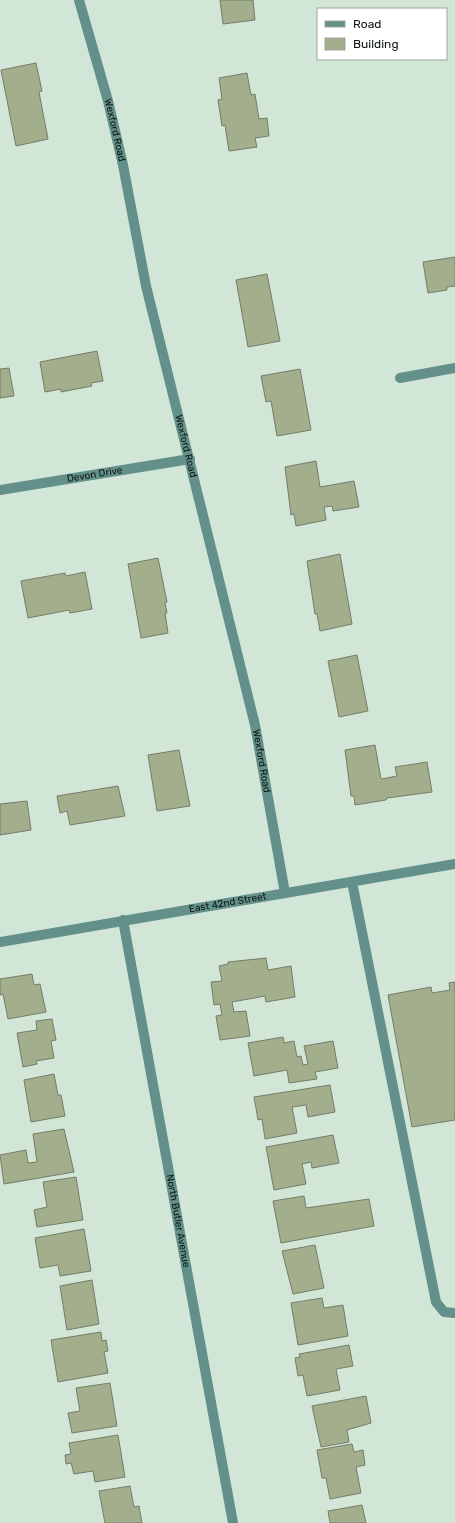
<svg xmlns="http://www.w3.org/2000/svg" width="455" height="1523" font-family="Rubik,sans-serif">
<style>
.building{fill:#a3ae8d;stroke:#757c68}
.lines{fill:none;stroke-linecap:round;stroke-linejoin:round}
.service{stroke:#63908a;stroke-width:10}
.minor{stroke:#63908a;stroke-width:10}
.tertiary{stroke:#63908a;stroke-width:10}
.labels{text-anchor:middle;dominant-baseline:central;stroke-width:3.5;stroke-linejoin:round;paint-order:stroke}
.street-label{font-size:10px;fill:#0d150f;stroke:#fff}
</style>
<rect width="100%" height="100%" fill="#d1e6d7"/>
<g class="building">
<path d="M220,0H253L255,20L223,24Z"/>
<path d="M36,63L42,91L39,92L48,139L16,146L1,70Z"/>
<path d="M247,73L251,95L255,94L259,119L267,118L269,136L255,138L257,147L229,151L225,125L222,126L218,100L222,99L219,78Z"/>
<path d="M455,257V286L447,287V290L428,293L423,262Z"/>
<path d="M267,274L280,341L248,347L236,280Z"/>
<path d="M97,351L103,381L91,383L92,386L61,392V389L45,392L40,362Z"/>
<path d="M9,368L14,396L0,398V369Z"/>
<path d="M300,369L311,430L277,436L271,401L266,402L261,376Z"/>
<path d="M316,461L320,487L354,481L359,507L333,511L332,506L324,507L326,520L296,526L294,514L291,515L285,467Z"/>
<path d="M340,554L352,624L320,631L317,614H315L307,561Z"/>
<path d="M158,558L167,602L165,603L167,613H165L168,633L141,638L128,564Z"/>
<path d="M85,572L92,609L70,613L69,610L28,618L21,581L65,573L66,576Z"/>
<path d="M357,655L368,711L339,717L328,661Z"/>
<path d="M375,745L381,779L397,776L395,767L427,762L432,792L387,798L386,800L355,805L354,796H351L345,750Z"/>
<path d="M179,750L190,806L157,811L148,755Z"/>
<path d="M118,786L125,816L70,825L67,811L60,813L57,796Z"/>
<path d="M27,801L31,830L0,835V804Z"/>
<path d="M266,958L268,970L291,966L295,997L266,1002L265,996L232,1002L234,1012L246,1011L250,1036L220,1040L216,1016L222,1015L220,1004L214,1005L211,982L222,981L219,966L228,964V962Z"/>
<path d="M32,974L34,985L40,984L46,1012L8,1019L3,994L0,995V979Z"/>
<path d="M455,982V1120L412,1127L388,995L431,987L432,993L450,990L449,983Z"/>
<path d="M52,1019L56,1040L51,1041L54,1058L36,1061L37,1064L23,1067L17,1033L37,1030L36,1021Z"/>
<path d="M283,1037L284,1043L294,1041L297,1057L301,1056L303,1065L308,1064L304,1046L333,1041L338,1068L315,1072L317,1079L289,1083L287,1070L254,1076L248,1043Z"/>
<path d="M54,1074L58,1095H61L65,1116L31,1122L24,1080Z"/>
<path d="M330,1085L335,1112L308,1117L306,1105L292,1107L297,1133L265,1139L262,1119L258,1120L254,1097Z"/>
<path d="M64,1129L74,1172L4,1184L0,1155L26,1150L28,1163L37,1162L33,1134Z"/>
<path d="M333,1135L339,1163L312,1168L311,1162L302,1164L306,1184L274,1190L266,1147Z"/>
<path d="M76,1177L83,1220L37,1227L34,1210L47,1207L43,1182Z"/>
<path d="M304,1196L306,1208L369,1199L374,1226L281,1243L273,1201Z"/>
<path d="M84,1229L91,1271L60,1276L58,1265L40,1268L35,1238Z"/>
<path d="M315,1245L324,1288L293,1294L282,1251Z"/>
<path d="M92,1280L99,1324L67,1330L60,1286Z"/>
<path d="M322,1298L324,1308L343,1305L348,1336L298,1345L291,1303Z"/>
<path d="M101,1332L102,1341L106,1340L108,1351L104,1352L108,1373L58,1382L51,1340Z"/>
<path d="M349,1345L353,1366L336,1369L340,1390L307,1396L303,1375L298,1376L295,1358L300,1357L299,1354Z"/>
<path d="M110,1383L117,1426L72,1433L68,1413L80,1411L76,1388Z"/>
<path d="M366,1396L371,1423L347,1430L349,1442L321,1447L312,1406Z"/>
<path d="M118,1435L125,1477L95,1482L93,1471L74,1474L71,1463L66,1464L65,1455L71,1454L69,1443Z"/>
<path d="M352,1444L354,1452L363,1450L365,1465L356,1467L361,1493L330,1499L326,1478H322L317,1450Z"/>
<path d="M130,1486L134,1507L139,1506L142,1523H105L99,1491Z"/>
<path d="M362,1505L366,1523H330L328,1511Z"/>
</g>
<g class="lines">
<path class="service" d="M352,882L436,1302L444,1312L455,1313"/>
<g class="minor">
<path id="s1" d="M79,0L108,101L123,165L146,286L255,725L285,893"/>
<path d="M400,378L455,368"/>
<path id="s2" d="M0,490L190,459"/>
<path id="s3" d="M123,920L233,1523"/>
</g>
<path class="tertiary" id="s4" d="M0,942L455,864"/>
</g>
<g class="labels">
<g class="street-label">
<text stroke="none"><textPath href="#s1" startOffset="135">Wexford Road</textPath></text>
<text stroke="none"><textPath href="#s1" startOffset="459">Wexford Road</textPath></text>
<text stroke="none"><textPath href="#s2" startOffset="96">Devon Drive</textPath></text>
<text stroke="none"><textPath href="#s1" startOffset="783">Wexford Road</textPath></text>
<text stroke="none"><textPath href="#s4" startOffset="231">East 42nd Street</textPath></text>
<text stroke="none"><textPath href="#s3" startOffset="306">North Butler Avenue</textPath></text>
</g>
</g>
<rect x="317" y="8" width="130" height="52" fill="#ffffff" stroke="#9ea19f"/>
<rect x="325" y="21" width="20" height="6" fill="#63908a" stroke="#9ea19f"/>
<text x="353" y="28" font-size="12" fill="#0d150f">Road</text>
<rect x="325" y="38" width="20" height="12" fill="#a3ae8d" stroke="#9ea19f"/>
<text x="353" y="48" font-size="12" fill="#0d150f">Building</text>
</svg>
